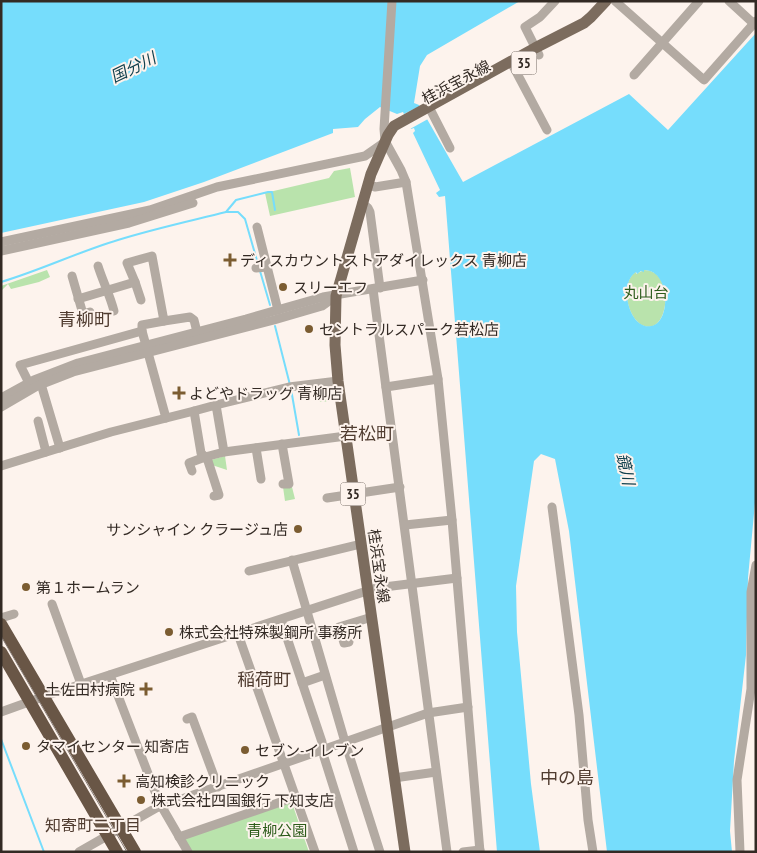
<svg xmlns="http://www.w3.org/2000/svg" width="757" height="853" font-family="'PT Sans Narrow','Noto Sans JP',sans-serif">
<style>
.green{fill:#b9e3ac}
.water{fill:#76ddfc;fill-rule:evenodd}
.pier{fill:#fdf3ed}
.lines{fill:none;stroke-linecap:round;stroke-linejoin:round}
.stream{stroke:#76ddfc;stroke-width:2}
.minor{stroke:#b3aaa2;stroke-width:9}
.major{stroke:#7c6c5e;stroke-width:11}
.highway{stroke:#695646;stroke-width:12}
.tram{stroke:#847a74;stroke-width:1}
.poi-dot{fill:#7b5c31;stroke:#fdf3ed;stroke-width:2}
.labels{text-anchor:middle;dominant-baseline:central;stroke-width:4;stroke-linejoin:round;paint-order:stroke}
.shield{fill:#fdf3ed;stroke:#706660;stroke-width:1}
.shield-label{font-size:14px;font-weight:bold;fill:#332a24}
.street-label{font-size:15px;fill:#332a24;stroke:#fdf3ed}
.poi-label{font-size:15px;fill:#332a24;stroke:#fdf3ed;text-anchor:start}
.park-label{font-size:15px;fill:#2d5c1b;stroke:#fdf3ed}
.water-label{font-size:16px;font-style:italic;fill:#12414e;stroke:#fdf3ed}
.neighbourhood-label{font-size:16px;fill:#503c30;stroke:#fdf3ed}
.quarter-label{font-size:18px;fill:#503c30;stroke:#fdf3ed}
</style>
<rect width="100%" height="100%" fill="#fdf3ed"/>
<g class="green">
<path d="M350,168L355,197L270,216L265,193L329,178L334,171Z"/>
<path d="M47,270L50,277L39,282L11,289L8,284L1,291V286Z"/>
<path d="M644,270C672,270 670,320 653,326C630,333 617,283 636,272V274Z"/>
<circle cx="323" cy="394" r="8"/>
<path d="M225,456L227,470L212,465L211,460Z"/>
<path d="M283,487H292L295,499L285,501Z"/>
<path d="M289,802L292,803L309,852H192L185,841L186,837Z"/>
</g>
<path class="water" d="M4,1H520L427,55L420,66L414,103L419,105L463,182L629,94L668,130L756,33V492L748,578L746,655L734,761L730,831L732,852H607L569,531L555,459L541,454L534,461L516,586L517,632L531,784L540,852H497L445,196L439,197L436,193L440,190L413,133L415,131L414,128L411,129L403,112L397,114L380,107L365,119L358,127L333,129V133L204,182L144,202L1,233V3ZM644,270C671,270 671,323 651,326C629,330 618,283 636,272L637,274L641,271L644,272Z"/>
<path class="pier" d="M420,106L428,119L410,129L402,115Z"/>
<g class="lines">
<g class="stream">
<path d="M226,212L236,200L268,192H272L275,210"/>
<path d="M260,271L270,305"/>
<path d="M1,282C41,270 78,252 118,240C153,229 190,221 226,212H238L245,219L258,264"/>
<path d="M275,326L290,385"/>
<path d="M291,389L299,435"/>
<path d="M1,739L44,852"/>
</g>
<g class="minor">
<path d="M392,1L384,129L385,141L401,170L406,182L438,379L452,520L480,852"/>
<path d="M615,1L704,80L756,21"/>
<path d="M729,1L753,23"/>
<path d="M539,55L525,27L540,17L555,1"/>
<path d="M511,62L547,130"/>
<path d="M634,75L699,1"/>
<path d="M429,107L450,148"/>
<path d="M368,184L375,187L406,182"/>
<path d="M362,203L368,208L370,212L380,288"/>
<path d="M257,227L278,310"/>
<path d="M1,242L150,210L217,187L365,156L385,142"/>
<path d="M1,251L129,223L193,203"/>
<path d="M98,266C103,282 110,295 114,311"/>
<path d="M256,268L267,267"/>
<path d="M72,276L83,314L90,312"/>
<path d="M135,282L141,300"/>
<path d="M373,289L447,852"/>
<path d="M78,299L135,282L127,263L152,256L164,321L190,317L194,320L197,332"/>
<path d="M142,331V325L164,321"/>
<path d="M29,383L20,365L142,331L166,418"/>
<path d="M41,384L60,448"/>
<path d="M386,387L438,379"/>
<path d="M1,398L34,380L78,363L246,319L323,297L423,280"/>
<path d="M216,405L289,387L338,381"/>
<path d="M1,407L37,386L73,372L274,320L322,306L336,296"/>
<path d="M194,411L216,405L224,452"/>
<path d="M38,421L46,452"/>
<path d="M282,444L289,484H283"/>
<path d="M256,448L261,479"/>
<path d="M1,466L111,432L194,411L201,453L205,457L224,452L346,436"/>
<path d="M192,471L189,463L205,457L208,461L219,495L214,496"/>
<path d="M327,498L400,487"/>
<path d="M552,507L579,715L588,820L593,852"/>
<path d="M405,525L452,520"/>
<path d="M292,560L345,742L380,852"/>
<path d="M249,571L361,544"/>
<path d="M52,604L81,684"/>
<path d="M1,618L14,614"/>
<path d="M281,620L322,742L324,757L354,852"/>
<path d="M238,634L315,852"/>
<path d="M349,642L344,643L339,627L372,617"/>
<path d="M110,675L159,802L188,852"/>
<path d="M302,683L325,675"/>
<path d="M1,712L51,694L376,588L457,578"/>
<path d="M187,719L192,717L218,787"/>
<path d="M394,778L436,772"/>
<path d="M179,837L295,797"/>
<path d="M79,852L156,808L428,713L468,707"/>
<path d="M463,852L480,850"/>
<path d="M740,852L737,780L751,689V592L756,565"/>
</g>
<path class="major" d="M405,852L338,381L335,345L336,296L371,174L388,135L394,126L535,48L584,23L591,17L606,1"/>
<g class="highway">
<path d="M1,624L135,852"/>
<path d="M1,652L117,852"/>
</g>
<path class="tram" d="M1,636L127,852"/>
</g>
<g class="poi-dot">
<path d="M227.5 252.5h5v5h5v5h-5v5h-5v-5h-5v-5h5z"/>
<circle cx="283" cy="287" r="5"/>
<circle cx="309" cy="329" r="5"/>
<path d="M176.5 385.5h5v5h5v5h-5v5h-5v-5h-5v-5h5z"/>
<circle cx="298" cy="529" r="5"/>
<circle cx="26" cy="587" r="5"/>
<circle cx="169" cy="632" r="5"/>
<path d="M143.5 681.5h5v5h5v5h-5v5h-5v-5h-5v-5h5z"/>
<circle cx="26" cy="746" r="5"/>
<circle cx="245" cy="750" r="5"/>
<path d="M121.5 773.5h5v5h5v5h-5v5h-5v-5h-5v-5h5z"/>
<circle cx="141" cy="800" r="5"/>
</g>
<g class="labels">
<g class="shield">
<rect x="511.5" y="51.5" width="25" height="23" rx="4"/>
<rect x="340.5" y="482.5" width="25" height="23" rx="4"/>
</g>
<g class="shield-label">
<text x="524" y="63">35</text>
<text x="353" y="494">35</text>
</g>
<g class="street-label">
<text transform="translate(456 82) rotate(-28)">桂浜宝永線</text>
<text transform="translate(379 566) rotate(82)">桂浜宝永線</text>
</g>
<g class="poi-label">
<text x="240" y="260">ディスカウントストアダイレックス 青柳店</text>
<text x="293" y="287">スリーエフ</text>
<text x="319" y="329">セントラルスパーク若松店</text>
<text x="189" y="393">よどやドラッグ 青柳店</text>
<text x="288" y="529" text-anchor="end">サンシャイン クラージュ店</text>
<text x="36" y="587">第１ホームラン</text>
<text x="179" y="632">株式会社特殊製鋼所 事務所</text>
<text x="135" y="689" text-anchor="end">土佐田村病院</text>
<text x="36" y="746">タマイセンター 知寄店</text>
<text x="255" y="750">セブン-イレブン</text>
<text x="135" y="781">高知検診クリニック</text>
<text x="151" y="800">株式会社四国銀行 下知支店</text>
</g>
<g class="park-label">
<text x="646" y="292">丸山台</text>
<text x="277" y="830">青柳公園</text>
</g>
<g class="water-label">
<text transform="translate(133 67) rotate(-26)">国分川</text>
<text transform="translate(626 469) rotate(78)">鏡川</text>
</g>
<g class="neighbourhood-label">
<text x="93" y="825">知寄町二丁目</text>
</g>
<g class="quarter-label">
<text x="85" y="319">青柳町</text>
<text x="367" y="433">若松町</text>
<text x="264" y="679">稲荷町</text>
<text x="567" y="777">中の島</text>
</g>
</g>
<rect width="757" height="853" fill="none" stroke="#332a24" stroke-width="5"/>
</svg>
